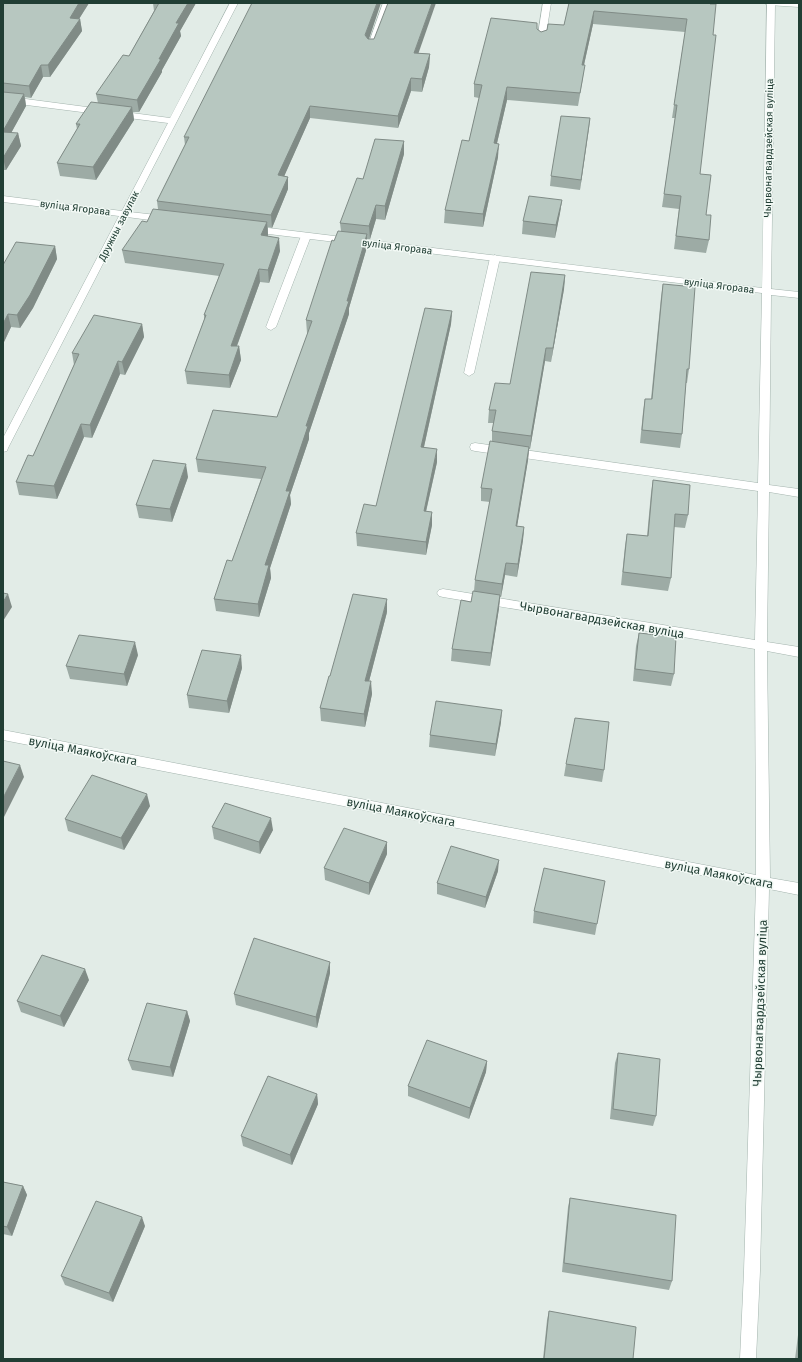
<svg xmlns="http://www.w3.org/2000/svg" width="802" height="1362" font-family="'Fira Sans',sans-serif">
<style>
.lines{fill:none;stroke-linecap:round;stroke-linejoin:round}
.lane-casing{stroke:#a4b4ae;stroke-width:1}
.street-casing{stroke:#a4b4ae;stroke-width:1}
.secondary-casing{stroke:#a0b8ae;stroke-width:1}
.lane{fill:#fff;fill-rule:evenodd}
.street{fill:#fff;fill-rule:evenodd}
.secondary{fill:#fff;fill-rule:evenodd}
.wall{fill:#9daba5}
.shaded-wall{fill:#808b86}
.building{fill:#b7c7c0;stroke:#808b86}
.labels{text-anchor:middle;dominant-baseline:central;stroke-width:3;stroke-linejoin:round;paint-order:stroke}
.far-street-label{font-size:10px;fill:#213e34;stroke:#f2f9f5}
.street-label{font-size:12px;fill:#213e34;stroke:#f2f9f5}
</style>
<rect width="100%" height="100%" fill="#e2ece7"/>
<g class="lines">
<g class="lane-casing">
<g id="lane">
<path d="M383,3H391L375,48L374,50H368L367,48Z"/>
<path d="M543,3H551L545,41L541,43L537,41Z"/>
<path d="M306,233L311,236L276,327L271,330L268,329L266,327L301,236Z"/>
<path d="M495,255L500,258L474,373L469,376L464,373L490,258Z"/>
</g>
</g>
<g class="street-casing">
<g id="street">
<path d="M230,3H238L130,212L165,216L170,219L165,222L127,217L8,448L7,451L3,452V438L119,216L3,202V196L122,211L168,123L3,102V96L170,118Z"/>
<path d="M767,3H775L771,289L799,292V298L771,295L769,485L799,489V497L769,492L767,642L799,647V657L767,651L770,878L799,883V895L769,889L760,1271L756,1359H740L744,1271L756,886L3,740V730L756,875L755,649L443,597L439,596L437,593L439,590L443,589L755,640L758,491L475,451L471,450L470,447L471,444L475,443L758,483L762,293L252,232L247,229L252,226L762,288Z"/>
</g>
</g>
<g class="secondary-casing">
<path id="secondary" d="M764,3H799V7L768,5Z"/>
</g>
<use href="#lane" class="lane"/>
<use href="#street" class="street"/>
<use href="#secondary" class="secondary"/>
</g>
<g class="wall">
<path d="M3,3H89L79,19H80L82,31L50,77H43L31,98L25,97L26,106L11,133H18L21,146L6,170H3Z"/>
<path d="M153,3H196L180,31L181,36L162,70V72L139,112H133L134,120L96,180L60,176L57,163L77,129L76,124L98,103L96,94L129,56L154,11Z"/>
<path d="M569,3H710L700,174L706,215L709,240L706,253L674,249L679,209L662,207L675,118H672L685,32L593,24L584,65L583,78L578,106L507,100L497,143L498,157L483,227L444,223L445,210L469,141L479,98L474,97V84L537,29L541,32L564,25Z"/>
<path d="M369,39L418,53L430,54L429,67L422,92L411,91L398,128L310,118L284,176L288,177V189L272,228L268,227V236L280,251L269,283L260,282L237,346H239L241,360L230,388L187,384L185,371L204,320V315L219,276L125,263L122,250L158,209L157,201L185,145L184,137Z"/>
<path d="M590,118L580,190L550,186L551,176Z"/>
<path d="M404,141V154L385,220L376,219L370,239H367V247L349,308V314L309,433V439L290,495L291,504L270,568L271,578L259,617L216,611L214,599L232,561L261,479L198,472L196,459L277,417L308,333H307L306,320L341,231L340,223L363,179Z"/>
<path d="M562,200L560,213L555,238L522,234L523,221Z"/>
<path d="M55,246L57,259L33,308L20,328L11,327L3,344V265Z"/>
<path d="M565,275L564,289L551,362L545,361L530,449H529L528,460L517,526L524,527L523,540L517,577L505,575L501,597H500L499,608L490,666L451,661L452,649L471,602L474,591L475,580L490,502L481,501V488L492,442V431L494,423H488L489,410L510,384Z"/>
<path d="M663,284L689,369L687,383H686L682,434L680,448L640,443L643,412L645,399H651L661,297Z"/>
<path d="M452,311L451,324L424,447L437,462L426,512H432V525L426,555L357,546L356,533L376,506Z"/>
<path d="M142,324L144,337L125,375L120,374L92,438L84,437L57,499L19,495L16,482L33,456L74,365L72,353Z"/>
<path d="M188,477L172,522L139,518L136,505Z"/>
<path d="M653,480L688,515L685,528L674,527L671,578L668,591L621,585L625,546L627,534L647,536L651,493Z"/>
<path d="M387,612L369,681L372,694L365,727L321,721L320,708L330,676Z"/>
<path d="M639,633L674,674L671,686L633,681L636,646Z"/>
<path d="M138,655L127,686L70,679L66,666Z"/>
<path d="M242,668L229,713L189,708L187,695Z"/>
<path d="M501,722L495,756L429,747L430,735Z"/>
<path d="M566,764L604,770L602,782L564,776Z"/>
<path d="M150,806L124,850L68,831L65,819Z"/>
<path d="M212,827L273,830L260,854L214,839Z"/>
<path d="M387,854L369,895L325,880L324,868Z"/>
<path d="M498,871L485,908L437,894V883Z"/>
<path d="M534,911L597,924L595,935L533,923Z"/>
<path d="M330,973L317,1028L236,1005L234,994Z"/>
<path d="M89,980L64,1027L21,1012L17,1001Z"/>
<path d="M187,1011L190,1021L173,1077L132,1070L128,1060Z"/>
<path d="M618,1053L656,1116L653,1126L610,1119L615,1063Z"/>
<path d="M487,1061L486,1072L469,1119L408,1096V1086Z"/>
<path d="M317,1094L318,1104L292,1165L243,1146L241,1136Z"/>
<path d="M3,1182L23,1186L27,1195L12,1236L3,1234Z"/>
<path d="M570,1198L672,1281L669,1290L562,1272L568,1207Z"/>
<path d="M145,1226L113,1302L65,1285L61,1276Z"/>
<path d="M549,1311L633,1359H543L547,1320Z"/>
<path d="M799,1327V1359H795Z"/>
</g>
<g class="shaded-wall">
<path d="M79,3H89L72,30L70,18Z"/>
<path d="M188,3H196L180,31L181,36L162,70V72L139,112L137,100L159,59L176,23Z"/>
<path d="M377,3H381L366,48L365,35Z"/>
<path d="M432,3H436L414,66V53Z"/>
<path d="M594,11L593,24L581,78L582,65Z"/>
<path d="M80,19L82,31L50,77L48,65Z"/>
<path d="M430,54L429,67L422,92V79Z"/>
<path d="M41,65L43,77L31,98L29,86Z"/>
<path d="M411,78V91L398,128V116Z"/>
<path d="M507,87V100L494,156V143Z"/>
<path d="M24,94L26,106L5,144L3,135V131Z"/>
<path d="M310,106V118L279,188L278,175Z"/>
<path d="M132,107L134,120L96,180L93,167Z"/>
<path d="M590,118L589,128L580,190L581,180Z"/>
<path d="M18,133L21,146L6,170L3,158Z"/>
<path d="M404,141V154L385,220V206Z"/>
<path d="M499,144L498,157L483,227V214Z"/>
<path d="M288,177V189L272,228L271,215Z"/>
<path d="M562,200L560,213L555,238L556,225Z"/>
<path d="M376,205V219L370,239L369,226Z"/>
<path d="M267,222L268,235L262,249L261,235Z"/>
<path d="M367,234V247L349,308V314L309,433V439L290,495L291,504L270,568L271,578L259,617L258,604L265,565L286,491L306,426L347,301Z"/>
<path d="M279,238L280,251L269,283L268,270Z"/>
<path d="M55,246L57,259L33,308L20,328L17,315Z"/>
<path d="M259,269L260,282L232,359L231,346Z"/>
<path d="M565,275L564,289L551,362L553,348Z"/>
<path d="M452,311L451,324L421,460V447Z"/>
<path d="M8,314L11,327L3,344V324Z"/>
<path d="M142,324L144,337L125,375L122,362Z"/>
<path d="M239,346L241,360L230,388L229,375Z"/>
<path d="M546,348L545,361L530,449L531,436Z"/>
<path d="M118,361L120,374L92,438L90,425Z"/>
<path d="M81,424L84,437L57,499L54,486Z"/>
<path d="M529,447L528,460L515,539L516,526Z"/>
<path d="M437,449V462L423,524L424,511Z"/>
<path d="M186,464L188,477L172,522L170,509Z"/>
<path d="M432,512V525L426,555V542Z"/>
<path d="M524,527L523,540L517,577L518,564Z"/>
<path d="M506,563L505,575L501,597L502,584Z"/>
<path d="M8,594L12,607L3,621V602Z"/>
<path d="M500,595L499,608L490,666L491,653Z"/>
<path d="M387,599V612L366,693L365,681Z"/>
<path d="M135,642L138,655L127,686L124,674Z"/>
<path d="M241,655L242,668L229,713L227,701Z"/>
<path d="M371,681L372,694L365,727L364,714Z"/>
<path d="M502,710L501,722L495,756L496,744Z"/>
<path d="M20,765L24,777L3,819V798Z"/>
<path d="M147,794L150,806L124,850L121,838Z"/>
<path d="M271,818L273,830L260,854L259,842Z"/>
<path d="M387,842V854L369,895V883Z"/>
<path d="M499,860L498,871L485,908L486,897Z"/>
<path d="M330,962V973L317,1028L316,1017Z"/>
<path d="M85,969L89,980L64,1027L60,1016Z"/>
<path d="M187,1011L190,1021L173,1077L170,1067Z"/>
<path d="M487,1061L486,1072L469,1119L470,1108Z"/>
<path d="M317,1094L318,1104L292,1165L290,1155Z"/>
<path d="M23,1186L27,1195L12,1236L7,1227Z"/>
<path d="M142,1217L145,1226L113,1302L109,1293Z"/>
</g>
<g class="building">
<path d="M3,3H79L70,18L80,19L48,65H41L29,86L3,83Z"/>
<path d="M159,3H188L176,23H179L159,59H161L137,100L96,94L123,55L129,56Z"/>
<path d="M252,3H377L365,35L368,39H374L388,3H432L414,53L430,54L422,79L411,78L398,116L310,106L278,175L288,177L271,215L157,201L189,137H184Z"/>
<path d="M569,3H710V4H716L713,35H716L700,174L711,175L706,215H711L709,240L676,236L681,196L664,194L677,105H674L687,19L594,11L582,65H585L580,93L507,87L494,143L499,144L483,214L445,210L462,140L469,141L482,85L474,84L491,18L537,23V29L541,32L547,30L548,24L564,25Z"/>
<path d="M3,92L24,94L3,131Z"/>
<path d="M91,102L132,107L93,167L57,163L80,124H76Z"/>
<path d="M561,116L590,118L581,180L551,176Z"/>
<path d="M3,132L18,133L3,158Z"/>
<path d="M375,139L404,141L385,206L376,205L369,226L340,223L357,178L363,179Z"/>
<path d="M529,196L562,200L556,225L523,221Z"/>
<path d="M153,209L267,222L261,235L279,238L268,270L259,269L231,346H239L229,375L185,371L206,315H204L224,264L122,250L142,221L147,222Z"/>
<path d="M338,231L367,234L347,301H349L306,426H308L286,491H290L265,565H269L258,604L214,599L227,560L232,561L266,467L196,459L213,410L277,417L312,321L306,320L332,240L334,241Z"/>
<path d="M16,242L55,246L30,295L17,315L8,314L3,324V265Z"/>
<path d="M531,272L565,275L553,348H546L531,436L492,431L496,410H489L495,383L510,384Z"/>
<path d="M663,284L695,287L689,369H687L682,434L642,430L645,399H652Z"/>
<path d="M425,308L452,311L421,447L437,449L424,511L432,512L426,542L356,533L364,504L376,506Z"/>
<path d="M94,315L142,324L122,362L118,361L90,425L81,424L54,486L16,482L28,455L33,456L79,354L72,353Z"/>
<path d="M490,441L529,447L516,526L524,527L518,564L506,563L502,584L475,580L492,489L481,488Z"/>
<path d="M153,460L186,464L170,509L136,505Z"/>
<path d="M653,480L690,485L688,515L675,514L671,578L623,572L627,534L648,536Z"/>
<path d="M473,591L500,595L491,653L452,649L461,600L471,602Z"/>
<path d="M3,593L8,594L3,602Z"/>
<path d="M353,594L387,599L365,681H371L364,714L320,708L329,676H330Z"/>
<path d="M639,633L676,637L674,674L635,669Z"/>
<path d="M79,635L135,642L124,674L66,666Z"/>
<path d="M202,650L241,655L227,701L187,695Z"/>
<path d="M436,701L502,710L496,744L430,735Z"/>
<path d="M575,718L609,722L604,770L566,764Z"/>
<path d="M3,761L20,765L3,798Z"/>
<path d="M92,775L147,794L121,838L65,819Z"/>
<path d="M225,803L271,818L259,842L212,827Z"/>
<path d="M344,828L387,842L369,883L324,868Z"/>
<path d="M451,846L499,860L486,897L437,883Z"/>
<path d="M544,868L605,881L597,924L534,911Z"/>
<path d="M254,938L330,962L316,1017L234,994Z"/>
<path d="M42,955L85,969L60,1016L17,1001Z"/>
<path d="M147,1003L187,1011L170,1067L128,1060Z"/>
<path d="M427,1040L487,1061L470,1108L408,1086Z"/>
<path d="M618,1053L660,1059L656,1116L613,1109Z"/>
<path d="M268,1076L317,1094L290,1155L241,1136Z"/>
<path d="M3,1182L23,1186L7,1227L3,1226Z"/>
<path d="M570,1198L676,1215L672,1281L564,1263Z"/>
<path d="M96,1201L142,1217L109,1293L61,1276Z"/>
<path d="M549,1311L636,1327L633,1359H544Z"/>
</g>
<g class="labels">
<g class="far-street-label">
<text transform="translate(769 148) rotate(-89)">Чырвонагвардзейская вуліца</text>
<text transform="translate(75 208) rotate(7)">вуліца Ягорава</text>
<text transform="translate(119 226) rotate(-63)">Дружны завулак</text>
<text transform="translate(397 247) rotate(7)">вуліца Ягорава</text>
<text transform="translate(719 286) rotate(7)">вуліца Ягорава</text>
</g>
<g class="street-label">
<text transform="translate(602 620) rotate(10)">Чырвонагвардзейская вуліца</text>
<text transform="translate(83 751) rotate(11)">вуліца Маякоўскага</text>
<text transform="translate(401 812) rotate(11)">вуліца Маякоўскага</text>
<text transform="translate(719 874) rotate(11)">вуліца Маякоўскага</text>
<text transform="translate(760 1003) rotate(-88)">Чырвонагвардзейская вуліца</text>
</g>
</g>
<rect width="802" height="1362" fill="none" stroke="#213e34" stroke-width="8"/>
</svg>
